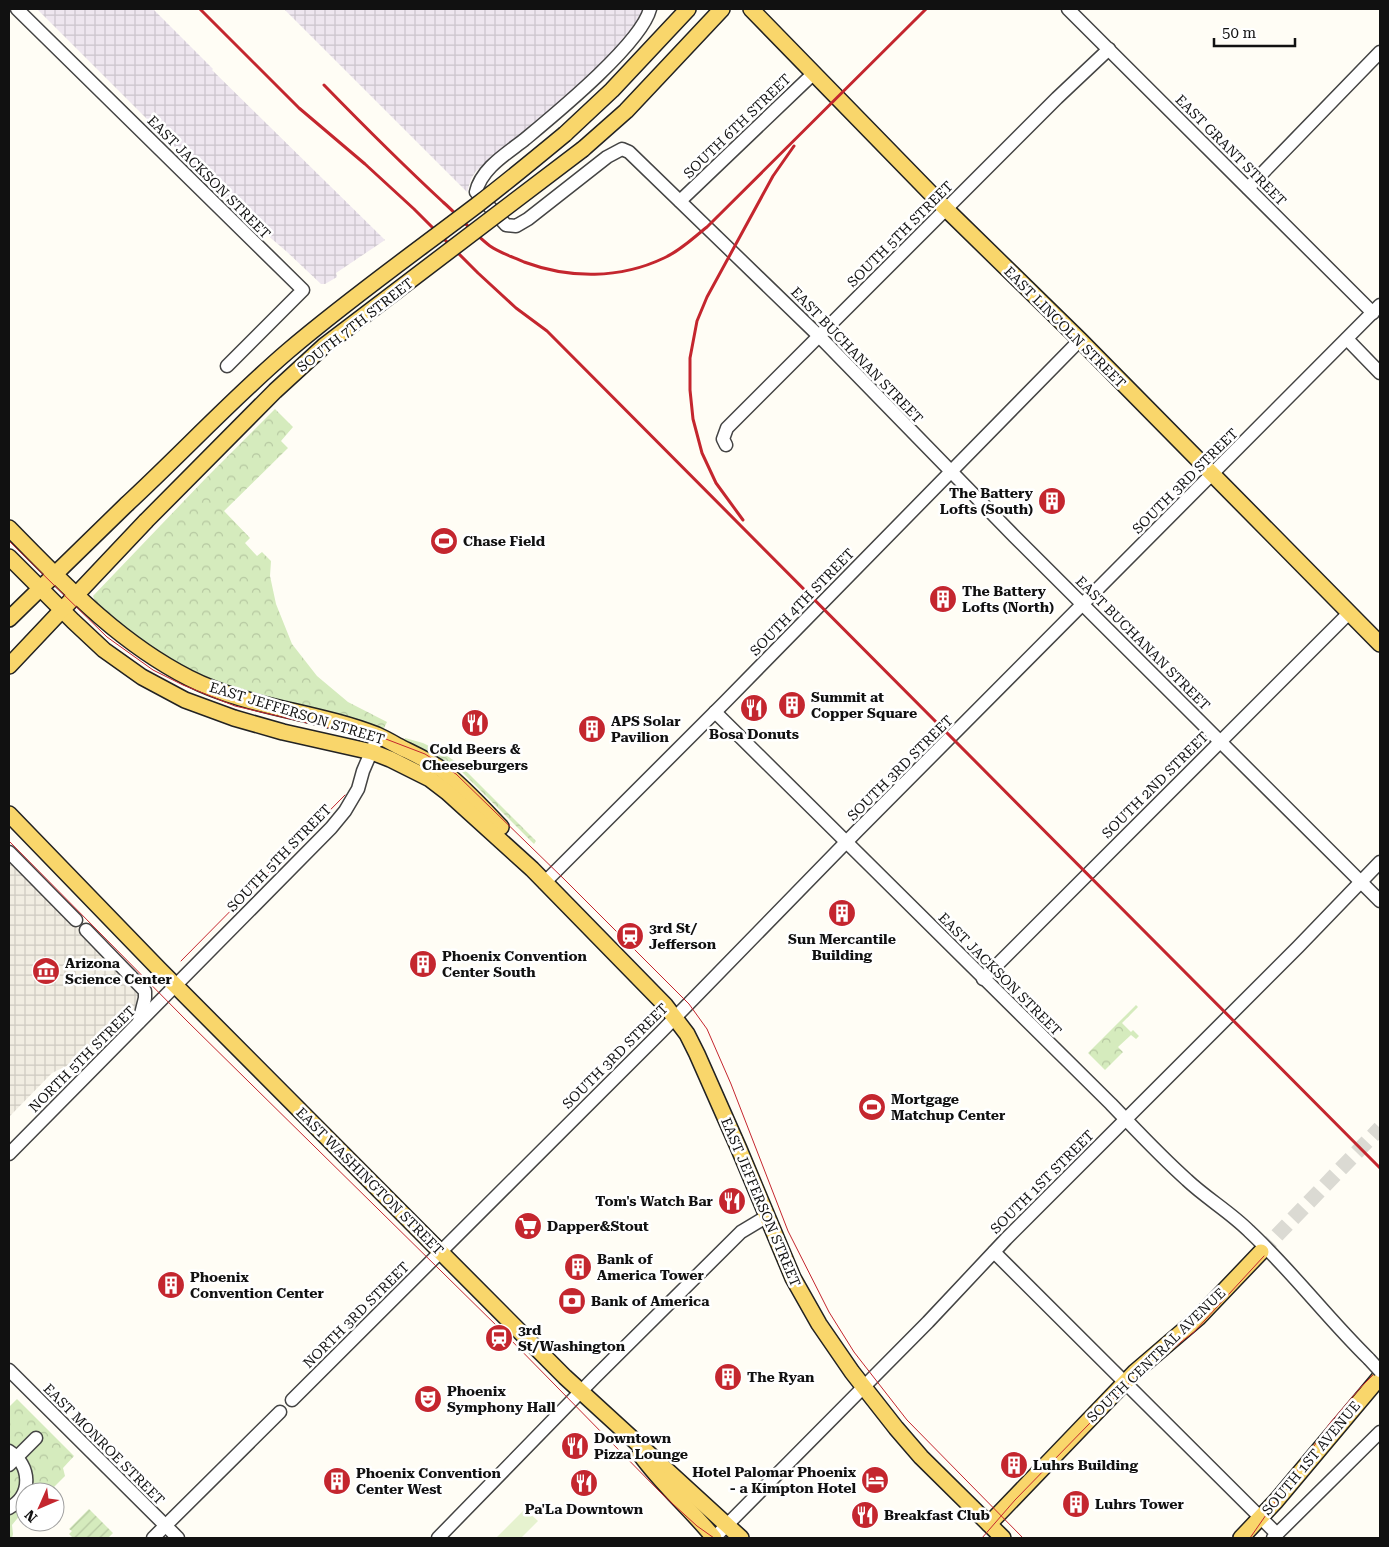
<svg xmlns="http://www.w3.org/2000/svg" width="1389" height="1547" font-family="'Roboto Serif',serif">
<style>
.industrial{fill:url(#industrial-grid)}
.park{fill:url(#park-crowns)}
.garden{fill:url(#garden-furrows)}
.pitch{fill:#e6f2cf}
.plaza{fill:url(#plaza-grid)}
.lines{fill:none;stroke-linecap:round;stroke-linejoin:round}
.major-tunnel{stroke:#dbdad3;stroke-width:15;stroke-dasharray:15 8;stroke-linecap:butt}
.minor-casing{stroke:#444;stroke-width:15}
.major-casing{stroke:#222;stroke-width:18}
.minor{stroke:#fff;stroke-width:12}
.major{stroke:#f9d66b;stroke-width:15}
.tram{stroke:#c4262e;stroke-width:1}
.rail{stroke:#c4262e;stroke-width:3}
.minor-bridge-casing{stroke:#444;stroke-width:15;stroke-linecap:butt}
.major-bridge-casing{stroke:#222;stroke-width:18;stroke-linecap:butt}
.minor-bridge{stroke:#fff;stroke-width:12}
.major-bridge{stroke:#f9d66b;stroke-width:15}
.labels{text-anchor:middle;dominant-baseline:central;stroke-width:5;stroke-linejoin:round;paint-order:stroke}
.street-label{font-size:14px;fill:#111;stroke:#fff}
.poi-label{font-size:14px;font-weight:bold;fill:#111;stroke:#fff;text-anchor:start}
</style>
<defs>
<pattern id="industrial-grid" width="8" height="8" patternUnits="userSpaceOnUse" patternTransform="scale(1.25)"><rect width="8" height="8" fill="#eee6ef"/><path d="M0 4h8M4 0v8" fill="none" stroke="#cbc4cc"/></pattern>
<pattern id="park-crowns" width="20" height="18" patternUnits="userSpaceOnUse" patternTransform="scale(1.25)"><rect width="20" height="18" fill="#d5ebbd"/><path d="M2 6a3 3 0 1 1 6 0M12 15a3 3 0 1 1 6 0" fill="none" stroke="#b6c8a1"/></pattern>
<pattern id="garden-furrows" width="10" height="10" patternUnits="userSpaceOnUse" patternTransform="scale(1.25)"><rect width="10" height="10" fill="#d5ebbd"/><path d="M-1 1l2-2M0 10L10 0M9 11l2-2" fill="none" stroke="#b6c8a1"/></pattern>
<pattern id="plaza-grid" width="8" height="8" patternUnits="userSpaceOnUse" patternTransform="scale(1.25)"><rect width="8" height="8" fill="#f1ede2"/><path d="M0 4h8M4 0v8" fill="none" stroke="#cecac1"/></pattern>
</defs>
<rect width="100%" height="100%" fill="#fffdf5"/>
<g class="industrial">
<path d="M37,9H153L213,69L212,70L385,240L336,273L337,277L325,284H321L286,251L239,211Z"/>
<path d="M284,9H644L635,27L607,58L552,109L476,171L471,179L467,192Z"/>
</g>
<g class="park">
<path d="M275,409L293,427L281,441L288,448L224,511L250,538L245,543L257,556L262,552L271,561L270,576L276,604L292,644L317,676L348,702L387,722L383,730L221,687L146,648L96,604L93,596L205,479Z"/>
<path d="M405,738L423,743L443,753L459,764L536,841L534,844L456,766L423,749L404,742Z"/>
<path d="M1136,1005L1138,1007L1122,1023L1131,1032L1133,1030L1139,1036L1136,1039L1131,1035L1118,1047L1123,1052L1105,1070L1088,1053Z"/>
<path d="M17,1399L74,1456L63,1468L65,1476L49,1492L38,1488L34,1492H25L20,1507L21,1514L12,1525L13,1534L12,1538H9V1407Z"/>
</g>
<path class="garden" d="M89,1509L113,1533L108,1538H73L69,1534L72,1531L69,1529Z"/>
<path class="pitch" d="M525,1509L538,1521L521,1538H499L497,1537Z"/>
<path class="plaza" d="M9,859L135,985L139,998L138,1005L87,1056L52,1073L9,1117Z"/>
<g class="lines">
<path class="major-tunnel" d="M1261,1252L1380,1128"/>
<g class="minor-casing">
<g id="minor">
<path d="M17,9L303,290L227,366"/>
<path d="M650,9C641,44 554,115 524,140C506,154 481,169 476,192L506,225L516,226L528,219L607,157L622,149L629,152L819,336L1014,536L1380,901"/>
<path d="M1068,9L1373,313"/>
<path d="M1248,188L1380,52"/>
<path d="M680,201L814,73"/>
<path d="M1347,339L1380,373"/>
<path d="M726,445L723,439L727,428L1057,98L1109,49"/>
<path d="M715,712L1111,1104C1136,1130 1160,1156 1187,1180C1206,1198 1230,1212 1249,1231C1292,1271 1327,1318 1369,1359"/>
<path d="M9,852L76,920"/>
<path d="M544,883L726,701L1080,340"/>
<path d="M86,930L145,991V998L139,1022"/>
<path d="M983,979L1349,613"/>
<path d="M9,1154L331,828L345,811L358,789L363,771L378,736"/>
<path d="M994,1252L1277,1534"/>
<path d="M9,1370L178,1538"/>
<path d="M292,1400L661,1032L857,831L1380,305"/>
<path d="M9,1451C31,1465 33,1495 9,1508"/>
<path d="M9,1465L36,1438"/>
<path d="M153,1538L280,1412"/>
<path d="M438,1538L593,1379L741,1232L766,1217"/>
<path d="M714,1538L928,1322L1006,1239L1298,947L1380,862"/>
<path d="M1273,1538L1380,1432"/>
</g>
</g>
<g class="major-casing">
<g id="major">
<path d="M751,9L946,209L1080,340L1380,644"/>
<path d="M565,134L612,90L688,9"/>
<path d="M583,149L626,111L722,9"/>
<path d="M9,528C64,584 118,642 189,678C248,708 316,711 377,735C384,738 391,742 398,746C412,753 428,760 441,769C463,786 482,807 501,827"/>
<path d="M9,557L73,621L104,650L142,677L185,700L234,718L283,732L372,752L390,759L430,779L447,792L532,869L665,1005L687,1034L697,1054L739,1149L793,1278L819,1324L852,1372L896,1428L921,1457L1003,1538"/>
<path d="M9,619L127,504"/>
<path d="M9,666L146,521"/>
<path d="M9,814L159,969L565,1377L741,1538"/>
<path d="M640,1454C662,1485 691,1509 714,1538"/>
<path d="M989,1524L1135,1372L1198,1318L1261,1252"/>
<path d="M1241,1538L1276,1501L1380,1377"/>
</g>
</g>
<use href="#minor" class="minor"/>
<use href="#major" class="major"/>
<g class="tram">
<path d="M9,541L107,637L153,670L183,685L235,706L325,727L378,736L425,754L456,774L566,881L689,1004L707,1029L731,1084L788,1231L829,1312L854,1352L907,1420L1023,1538"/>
<path d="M9,841L187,1021L504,1333L662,1494L697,1526L714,1538"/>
<path d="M181,961L345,795"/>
<path d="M982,1538L1015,1500L1127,1385L1138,1375L1194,1332L1264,1256"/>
<path d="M1250,1538L1330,1423L1361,1387L1380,1368"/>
</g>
<g class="rail">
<path d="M200,9L299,108L365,164L414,209L478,273L516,308L547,331L1380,1168"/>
<path d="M324,85C363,125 402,164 443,202C458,215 474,234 490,246C500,253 513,257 524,262C570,279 620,279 664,258C680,251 693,238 707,227L926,9"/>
<path d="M743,520L716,483L702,453L693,419L690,390V358L697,321L707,297L773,176L794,146"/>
</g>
<g class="minor-bridge-casing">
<path id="minor-bridge" d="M1369,1359L1380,1371"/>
</g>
<g class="major-bridge-casing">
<g id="major-bridge">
<path d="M127,504C181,454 232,399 288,351C349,299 414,253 477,205C507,182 536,158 565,134"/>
<path d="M146,521L275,391L324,346L583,149"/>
</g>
</g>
<use href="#minor-bridge" class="minor-bridge"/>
<use href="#major-bridge" class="major-bridge"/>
</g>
<defs>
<g id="building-disc" transform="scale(1.4375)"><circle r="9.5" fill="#c4262e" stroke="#fff"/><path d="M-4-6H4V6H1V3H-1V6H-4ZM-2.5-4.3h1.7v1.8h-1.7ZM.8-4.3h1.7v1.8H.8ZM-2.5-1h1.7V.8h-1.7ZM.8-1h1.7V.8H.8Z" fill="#fff"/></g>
<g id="stadium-disc" transform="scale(1.4375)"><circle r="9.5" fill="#c4262e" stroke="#fff"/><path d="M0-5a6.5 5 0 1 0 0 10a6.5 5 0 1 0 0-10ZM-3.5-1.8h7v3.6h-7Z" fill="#fff"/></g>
<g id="restaurant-disc" transform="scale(1.4375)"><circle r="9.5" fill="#c4262e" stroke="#fff"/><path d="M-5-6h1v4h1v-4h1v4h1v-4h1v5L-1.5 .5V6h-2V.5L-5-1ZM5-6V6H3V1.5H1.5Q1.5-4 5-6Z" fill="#fff"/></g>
<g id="station-disc" transform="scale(1.4375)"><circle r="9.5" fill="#c4262e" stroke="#fff"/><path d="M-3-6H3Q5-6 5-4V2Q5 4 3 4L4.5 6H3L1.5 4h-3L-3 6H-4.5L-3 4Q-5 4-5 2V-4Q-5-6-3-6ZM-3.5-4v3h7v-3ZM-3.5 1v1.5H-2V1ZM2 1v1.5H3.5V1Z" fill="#fff"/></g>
<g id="museum-disc" transform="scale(1.4375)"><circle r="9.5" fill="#c4262e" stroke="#fff"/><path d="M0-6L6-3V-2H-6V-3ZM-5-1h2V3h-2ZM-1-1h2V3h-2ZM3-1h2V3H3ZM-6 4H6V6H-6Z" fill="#fff"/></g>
<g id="supermarket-disc" transform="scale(1.4375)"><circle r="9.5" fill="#c4262e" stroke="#fff"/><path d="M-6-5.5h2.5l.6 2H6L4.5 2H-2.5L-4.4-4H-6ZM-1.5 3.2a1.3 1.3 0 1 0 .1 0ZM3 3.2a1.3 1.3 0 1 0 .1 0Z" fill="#fff"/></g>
<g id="bank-disc" transform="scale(1.4375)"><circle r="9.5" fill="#c4262e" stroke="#fff"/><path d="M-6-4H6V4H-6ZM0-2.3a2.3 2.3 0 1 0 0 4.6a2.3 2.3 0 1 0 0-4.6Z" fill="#fff"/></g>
<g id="theatre-disc" transform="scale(1.4375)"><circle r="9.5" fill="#c4262e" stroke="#fff"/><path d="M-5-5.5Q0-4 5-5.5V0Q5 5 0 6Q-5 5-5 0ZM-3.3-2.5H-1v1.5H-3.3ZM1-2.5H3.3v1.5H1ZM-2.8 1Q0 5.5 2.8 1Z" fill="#fff"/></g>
<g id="hotel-disc" transform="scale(1.4375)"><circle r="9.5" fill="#c4262e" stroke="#fff"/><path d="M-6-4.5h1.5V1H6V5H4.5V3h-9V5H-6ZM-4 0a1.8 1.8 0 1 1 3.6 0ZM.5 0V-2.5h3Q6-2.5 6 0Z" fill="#fff"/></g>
</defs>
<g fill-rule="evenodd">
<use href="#building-disc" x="1052" y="501"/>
<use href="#stadium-disc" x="444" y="541"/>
<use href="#building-disc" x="943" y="599"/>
<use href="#building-disc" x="792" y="705"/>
<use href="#restaurant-disc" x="754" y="708"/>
<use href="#restaurant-disc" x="475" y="723"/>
<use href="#building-disc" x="592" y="729"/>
<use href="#building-disc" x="842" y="913"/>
<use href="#station-disc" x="630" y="936"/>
<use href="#building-disc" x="423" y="964"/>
<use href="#museum-disc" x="46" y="971"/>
<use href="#stadium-disc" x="872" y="1107"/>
<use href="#restaurant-disc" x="732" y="1201"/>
<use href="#supermarket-disc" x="528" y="1226"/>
<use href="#building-disc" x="578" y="1267"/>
<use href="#building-disc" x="171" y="1285"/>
<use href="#bank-disc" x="572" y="1301"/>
<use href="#station-disc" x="499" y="1338"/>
<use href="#building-disc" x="728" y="1377"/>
<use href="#theatre-disc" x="428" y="1399"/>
<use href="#restaurant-disc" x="575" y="1446"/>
<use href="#building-disc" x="1014" y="1465"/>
<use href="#hotel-disc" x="875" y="1480"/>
<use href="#building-disc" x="337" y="1481"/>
<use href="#restaurant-disc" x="584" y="1483"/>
<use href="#building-disc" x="1076" y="1504"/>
<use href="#restaurant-disc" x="865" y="1515"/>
</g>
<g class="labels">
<g class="street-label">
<text transform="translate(737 126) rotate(-44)">SOUTH 6TH STREET</text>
<text transform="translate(1231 150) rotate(45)">EAST GRANT STREET</text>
<text transform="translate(209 177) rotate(45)">EAST JACKSON STREET</text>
<text transform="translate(900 234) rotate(-45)">SOUTH 5TH STREET</text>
<text transform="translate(355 325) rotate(-38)">SOUTH 7TH STREET</text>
<text transform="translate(1065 327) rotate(45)">EAST LINCOLN STREET</text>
<text transform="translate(857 355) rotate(46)">EAST BUCHANAN STREET</text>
<text transform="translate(1185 481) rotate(-45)">SOUTH 3RD STREET</text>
<text transform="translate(802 602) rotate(-46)">SOUTH 4TH STREET</text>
<text transform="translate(1143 643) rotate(45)">EAST BUCHANAN STREET</text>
<text transform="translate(297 713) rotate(17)">EAST JEFFERSON STREET</text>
<text transform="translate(900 768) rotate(-45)">SOUTH 3RD STREET</text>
<text transform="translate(1155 785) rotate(-45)">SOUTH 2ND STREET</text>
<text transform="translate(279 858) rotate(-46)">SOUTH 5TH STREET</text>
<text transform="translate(1000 974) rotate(45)">EAST JACKSON STREET</text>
<text transform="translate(615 1056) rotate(-45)">SOUTH 3RD STREET</text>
<text transform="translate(82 1059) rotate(-45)">NORTH 5TH STREET</text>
<text transform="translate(370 1181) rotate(45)">EAST WASHINGTON STREET</text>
<text transform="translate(1042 1182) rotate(-45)">SOUTH 1ST STREET</text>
<text transform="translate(761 1202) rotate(67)">EAST JEFFERSON STREET</text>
<text transform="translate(356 1315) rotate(-45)">NORTH 3RD STREET</text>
<text transform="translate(1156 1355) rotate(-44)">SOUTH CENTRAL AVENUE</text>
<text transform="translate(104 1444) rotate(45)">EAST MONROE STREET</text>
<text transform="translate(1311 1458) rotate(-50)">SOUTH 1ST AVENUE</text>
</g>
<g class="poi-label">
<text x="1033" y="493" text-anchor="end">The Battery<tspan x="1033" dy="16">Lofts (South)</tspan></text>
<text x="463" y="541">Chase Field</text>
<text x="962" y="591">The Battery<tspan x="962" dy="16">Lofts (North)</tspan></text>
<text x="811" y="697">Summit at<tspan x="811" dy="16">Copper Square</tspan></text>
<text x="611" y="721">APS Solar<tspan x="611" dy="16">Pavilion</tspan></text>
<text x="754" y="734" text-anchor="middle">Bosa Donuts</text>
<text x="475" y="749" text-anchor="middle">Cold Beers &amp;<tspan x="475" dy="16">Cheeseburgers</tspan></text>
<text x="649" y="928">3rd St/<tspan x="649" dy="16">Jefferson</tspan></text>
<text x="842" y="939" text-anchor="middle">Sun Mercantile<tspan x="842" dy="16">Building</tspan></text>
<text x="442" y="956">Phoenix Convention<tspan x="442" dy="16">Center South</tspan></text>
<text x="65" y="963">Arizona<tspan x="65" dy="16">Science Center</tspan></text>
<text x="891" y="1099">Mortgage<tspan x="891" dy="16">Matchup Center</tspan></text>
<text x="713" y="1201" text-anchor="end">Tom's Watch Bar</text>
<text x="547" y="1226">Dapper&amp;Stout</text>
<text x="597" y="1259">Bank of<tspan x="597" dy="16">America Tower</tspan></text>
<text x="190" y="1277">Phoenix<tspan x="190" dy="16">Convention Center</tspan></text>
<text x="591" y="1301">Bank of America</text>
<text x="518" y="1330">3rd<tspan x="518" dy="16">St/Washington</tspan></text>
<text x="747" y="1377">The Ryan</text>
<text x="447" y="1391">Phoenix<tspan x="447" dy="16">Symphony Hall</tspan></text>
<text x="594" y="1438">Downtown<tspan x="594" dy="16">Pizza Lounge</tspan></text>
<text x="1033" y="1465">Luhrs Building</text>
<text x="856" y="1472" text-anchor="end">Hotel Palomar Phoenix<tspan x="856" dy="16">- a Kimpton Hotel</tspan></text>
<text x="356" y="1473">Phoenix Convention<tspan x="356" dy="16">Center West</tspan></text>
<text x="1095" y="1504">Luhrs Tower</text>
<text x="584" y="1509" text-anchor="middle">Pa'La Downtown</text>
<text x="884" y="1515">Breakfast Club</text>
</g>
</g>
<rect width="1389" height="1547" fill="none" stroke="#111111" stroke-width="20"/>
<g transform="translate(40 1507) rotate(225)"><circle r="24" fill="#ffffff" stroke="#a0a0a0"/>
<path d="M0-4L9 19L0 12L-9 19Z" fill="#c4262e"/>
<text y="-8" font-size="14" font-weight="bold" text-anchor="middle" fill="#111111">N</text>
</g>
<path d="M1214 38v8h81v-8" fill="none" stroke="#111111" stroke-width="2.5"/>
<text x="1222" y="38" font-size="15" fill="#111111" stroke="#ffffff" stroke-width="4" paint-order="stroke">50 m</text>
</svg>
